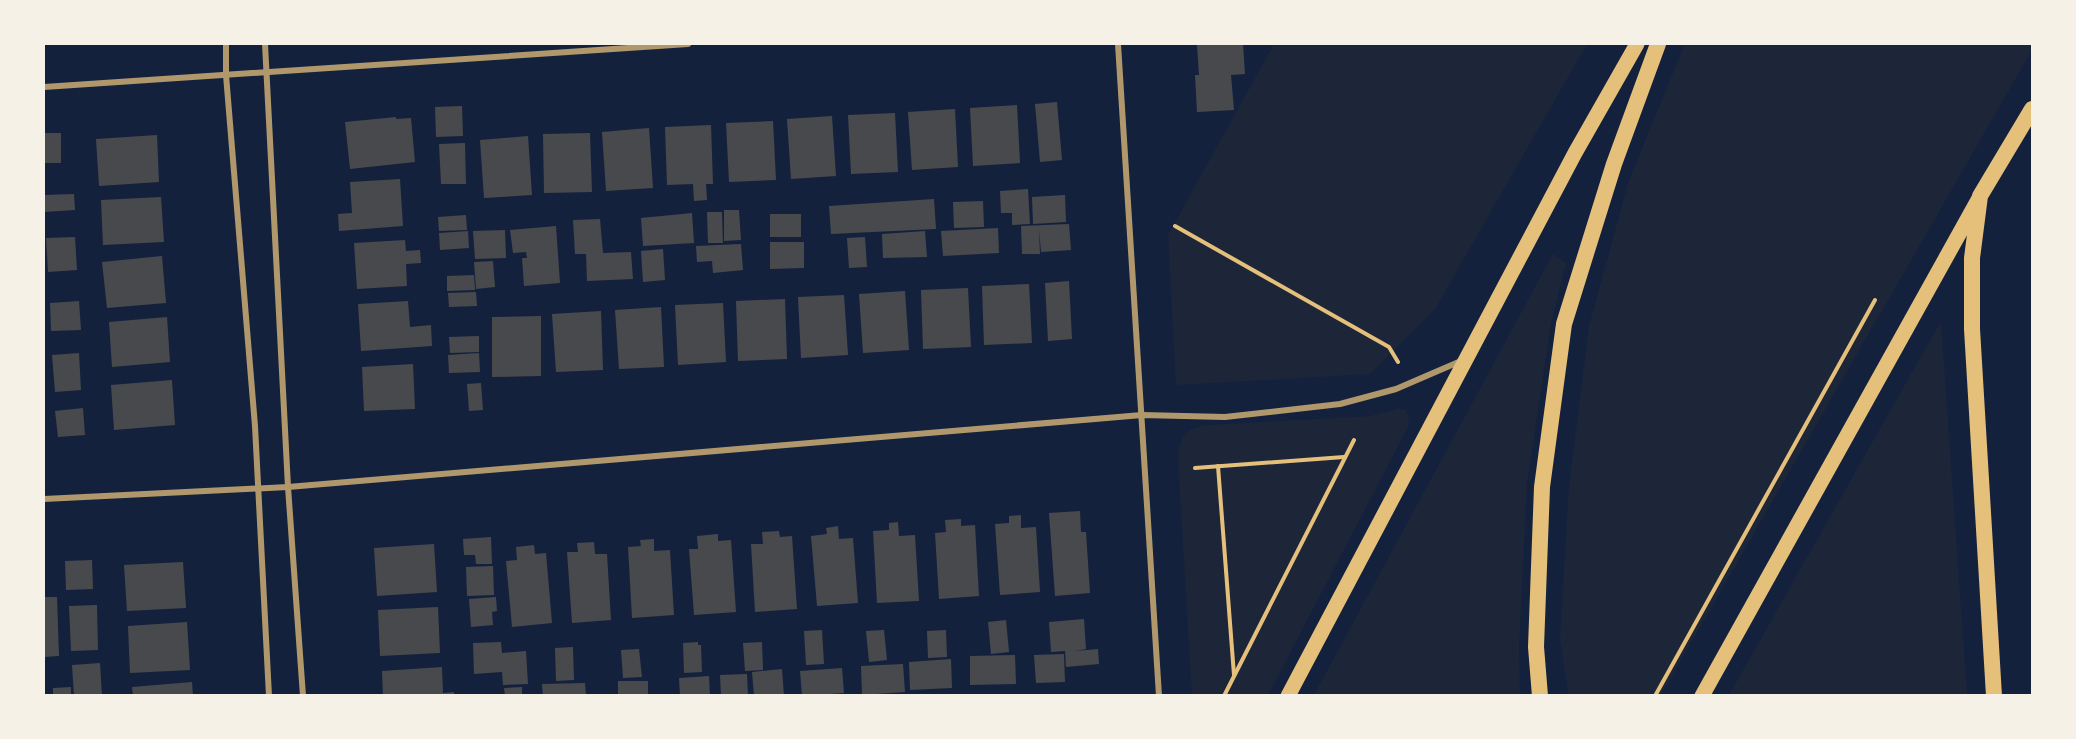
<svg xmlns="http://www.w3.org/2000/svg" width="2076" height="739" font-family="'Sofia Sans Condensed',sans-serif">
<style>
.green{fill:#1d2539}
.building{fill:#48494c}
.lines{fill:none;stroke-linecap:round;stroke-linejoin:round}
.path{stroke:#e5c07b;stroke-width:4}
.minor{stroke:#b1986c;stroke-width:6}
.primary{stroke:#e5c07b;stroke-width:15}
.trunk{stroke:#e5c07b;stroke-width:16}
</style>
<rect width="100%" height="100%" fill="#14213d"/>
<g class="green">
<path d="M1274,44H1587L1435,309L1370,374L1176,385L1168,235Z"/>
<path d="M1685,44H2032V50L1661,695L1569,696L1560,640L1569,486L1589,326L1629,180Z"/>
<path d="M1553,254L1566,263L1551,324L1527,483L1519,648L1520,695H1314Z"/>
<path d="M1941,321L1967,695H1729Z"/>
<path d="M1399,409L1406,410L1409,417L1408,427L1268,695H1192L1178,459C1180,437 1185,428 1208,425L1370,416Z"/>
</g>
<g class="building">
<path d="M1197,44H1243L1245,74L1231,75L1234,110L1197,112L1195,75H1199Z"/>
<path d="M1057,102L1062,160L1040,162L1035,104Z"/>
<path d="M1017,105L1020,163L973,166L970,108Z"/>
<path d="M462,106L463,136L436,137L435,107Z"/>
<path d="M955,109L958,167L912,170L908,112Z"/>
<path d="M895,113L898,172L851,174L848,115Z"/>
<path d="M832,116L836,176L791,179L787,119Z"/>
<path d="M396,117V119L411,118L415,162L350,169L345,122Z"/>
<path d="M773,121L776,180L729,182L726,123Z"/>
<path d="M711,125L713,184H706L707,200L694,201L693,184L667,185L665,127Z"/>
<path d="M649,128L653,188L606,191L602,132Z"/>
<rect x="44" y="133" width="17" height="30"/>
<path d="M590,133L592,192L544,193L543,134Z"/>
<path d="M157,135L159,182L99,186L96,139Z"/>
<path d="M528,136L532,195L484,198L480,140Z"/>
<path d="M465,143L466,184H441L439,144Z"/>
<path d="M400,179L403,226L339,231L338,214L352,213L350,182Z"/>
<path d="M1028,189L1030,224L1012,225V213H1001L1000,191Z"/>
<path d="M74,194L75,210L44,212V195Z"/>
<path d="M1065,195L1066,222L1033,224L1032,197Z"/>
<path d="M161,197L164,242L103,245L101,200Z"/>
<path d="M934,199L936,229L831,234L829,206Z"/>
<path d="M983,201L984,227L954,228L953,202Z"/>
<path d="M724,210H739L741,240L724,241Z"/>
<path d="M707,212H722L723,243H708Z"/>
<path d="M692,213L694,243L643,246L641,218Z"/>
<rect x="770" y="214" width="31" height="23"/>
<path d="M466,215L467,230L439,231L438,217Z"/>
<path d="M600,219L603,253L631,252L633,279L587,281L586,254H575L573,220Z"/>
<path d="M1069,224L1071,250L1041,252L1039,229L1040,254H1022L1021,226Z"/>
<path d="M556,226L560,283L524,286L522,258H527L526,252L513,253L510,230Z"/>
<path d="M998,228L999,253L943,256L941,231Z"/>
<path d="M505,230L506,258L475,259L473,231Z"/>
<path d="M468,231L469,248L440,250L439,233Z"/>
<path d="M925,231L927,257L883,258L882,234Z"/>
<path d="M75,237L77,270L48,272L46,238Z"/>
<path d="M865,237L867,267L849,268L847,238Z"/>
<path d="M405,240L406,251L420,250L421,263L406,264L407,286L357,289L354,243Z"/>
<path d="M770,242H804V268L770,269Z"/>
<path d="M741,244L743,270L713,273L712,261L697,262L696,246Z"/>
<path d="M663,249L665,280L643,282L641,251Z"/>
<path d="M162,256L166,303L107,308L102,262Z"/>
<path d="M493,261L495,287L476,289L474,262Z"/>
<path d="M474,275L475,290L447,291V276Z"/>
<path d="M1069,281L1072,339L1048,341L1045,283Z"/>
<path d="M1029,284L1032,343L984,345L982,286Z"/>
<path d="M968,288L971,347L923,349L921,290Z"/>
<path d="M905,291L909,350L863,353L859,294Z"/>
<path d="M476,292L477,306L449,307L448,293Z"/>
<path d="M844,295L848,355L801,358L798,297Z"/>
<path d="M785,299L787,359L738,361L736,301Z"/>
<path d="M79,301L81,330L51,331L50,303Z"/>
<path d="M408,301L410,327L431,325L432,346L361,351L358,304Z"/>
<path d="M723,303L726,362L678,365L675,305Z"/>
<path d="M661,307L664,367L619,369L615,310Z"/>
<path d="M601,311L603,370L556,372L552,314Z"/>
<path d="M541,316V376L492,377V317Z"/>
<path d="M167,317L170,362L112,367L109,322Z"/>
<path d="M479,336V352L450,353L449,337Z"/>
<path d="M79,353L81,390L55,392L52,355Z"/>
<path d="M479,353L480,372L449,373L448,355Z"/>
<path d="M413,364L415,409L364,411L362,367Z"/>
<path d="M172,380L175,425L114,430L111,385Z"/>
<path d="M481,383L483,410L469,411L467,384Z"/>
<path d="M83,408L85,435L58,437L55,411Z"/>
<path d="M1080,511L1081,532H1086L1090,593L1055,596L1049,513Z"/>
<path d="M1021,515V528L1036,527L1040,592L1000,595L995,524L1009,523V516Z"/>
<path d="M961,519V526L975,525L979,596L939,599L935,533L946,532L945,520Z"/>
<path d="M898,522L899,536L915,535L919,601L877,603L873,531L889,530V523Z"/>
<path d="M838,526L839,539L853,538L858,603L817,606L811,536L827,534L826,528Z"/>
<path d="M779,531L780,537L792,536L797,609L755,612L751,544H763L762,532Z"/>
<path d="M718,534V541L731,540L736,612L694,615L689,549H698L697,536Z"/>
<path d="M491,537L492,564H476L475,555H464L463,539Z"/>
<path d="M654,539V551L670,550L674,615L632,618L628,547L641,546L640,540Z"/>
<path d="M594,542L595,554H607L611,620L572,623L567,552H578L577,543Z"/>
<path d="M434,544L437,592L377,596L374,548Z"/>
<path d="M534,545L535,554L546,553L552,623L512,627L506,561L517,560L516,547Z"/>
<path d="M92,560L93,589L66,590L65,561Z"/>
<path d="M183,562L186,608L127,611L124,565Z"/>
<path d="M493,566L494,595L467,596L466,567Z"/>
<path d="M44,597H57L59,656L44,657Z"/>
<path d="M496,597L497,611L492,612L493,625L471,627L469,599Z"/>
<path d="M97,605L98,650L71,651L69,606Z"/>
<path d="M438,607L440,653L380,656L378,610Z"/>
<path d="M1084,619L1086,649L1075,651L1098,649L1099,664L1066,667L1065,651L1051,652L1049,622Z"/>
<path d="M1006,620L1009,652L991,654L988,622Z"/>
<path d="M187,622L190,670L130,673L128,626Z"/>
<path d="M822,630L824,664L806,665L804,631Z"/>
<path d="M884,630L887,660L869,662L866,631Z"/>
<path d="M946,630L947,657L928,658L927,631Z"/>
<path d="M501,642L502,653L526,651L528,684L503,685L502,672L474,674L473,643Z"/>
<path d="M698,642V645H701L702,672L684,673L683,643Z"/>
<path d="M762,642L763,670L745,671L743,643Z"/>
<path d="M573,647L574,680L556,681L555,648Z"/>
<path d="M639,649L642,677L623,678L621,650Z"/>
<path d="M1064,654L1065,682L1036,683L1034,655Z"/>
<path d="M1015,655L1016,684L970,685V656Z"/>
<path d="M951,659L952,688L910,690L909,662Z"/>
<path d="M100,663L102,696H74L72,665Z"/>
<path d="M903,664L905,692L862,695L861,666Z"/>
<path d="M442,667L443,693L454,692V696H383L382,671Z"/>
<path d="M842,668L844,693L802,696L800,671Z"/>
<path d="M782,669L784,696H754L752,672Z"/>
<path d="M747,674L748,696H721L720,675Z"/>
<path d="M709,676L710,696H680L679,678Z"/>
<rect x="618" y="681" width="30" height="15"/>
<path d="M192,682L193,696H133L132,687Z"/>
<path d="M585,683L586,696H543L542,684Z"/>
<path d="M71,687V696H53V688Z"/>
<path d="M522,687V696H505L504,688Z"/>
</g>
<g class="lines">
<g class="path">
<path d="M1175,226L1389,347L1398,362"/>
<path d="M1218,466L1234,675"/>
<path d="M1195,468L1344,457"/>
<path d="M1224,696L1354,440"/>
<path d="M1655,696L1875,300"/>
</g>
<g class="minor">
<path d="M226,44V75L255,426L269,696"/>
<path d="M265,44L288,487L303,696"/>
<path d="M1118,44L1159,696"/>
<path d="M44,87L688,44"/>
<path d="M44,499L288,487L1142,415L1225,417L1340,404L1396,389L1461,361"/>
</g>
<g class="primary">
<path d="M1288,696L1575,153L1637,44"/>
<path d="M1702,696L1978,200"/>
</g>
<g class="trunk">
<path d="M1540,696L1536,647L1542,487L1564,324L1614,164L1658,44"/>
<path d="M1994,696L1972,329V258L1980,196L2032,109"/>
</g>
</g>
<rect width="2076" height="739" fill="none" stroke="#f6f1e7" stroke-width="90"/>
</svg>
